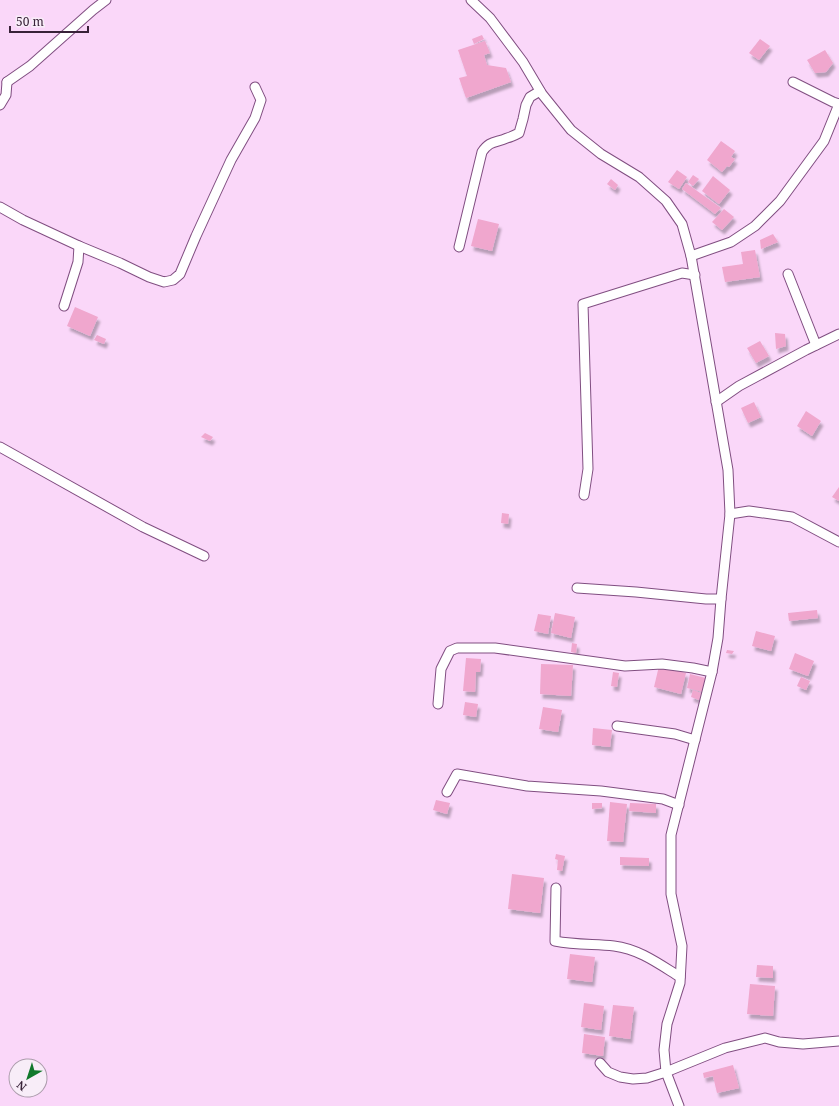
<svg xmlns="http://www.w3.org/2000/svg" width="839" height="1106" font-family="'Noto Serif',serif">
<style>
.building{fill:#f0a7ce;filter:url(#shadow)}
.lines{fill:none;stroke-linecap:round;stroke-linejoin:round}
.minor-casing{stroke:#804e81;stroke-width:11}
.minor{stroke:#fff;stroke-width:9}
</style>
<defs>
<filter id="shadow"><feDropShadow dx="2.5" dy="4.5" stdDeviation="1" flood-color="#0004"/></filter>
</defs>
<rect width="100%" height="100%" fill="#fad7f9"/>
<g class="building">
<path d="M482,35L484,39L474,44L472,39Z"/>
<path d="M760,39L770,46L759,60L749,53Z"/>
<path d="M485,41L490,53L484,55L487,65L506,68L511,82L466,98L459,78L467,76L458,50Z"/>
<path d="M825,50L833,63L826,72L815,73L807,60Z"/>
<path d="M721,141L735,151L731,157L735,159L729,167L727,166L722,172L707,160Z"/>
<path d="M677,170L687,177L679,189L668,182Z"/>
<path d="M693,175L699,179L693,186L688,182Z"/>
<path d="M713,176L730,190L719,204L702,191Z"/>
<path d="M611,179L618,185L615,190L607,184Z"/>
<path d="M686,183L721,208L715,214L682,189Z"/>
<path d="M724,209L734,217L722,230L712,222Z"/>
<path d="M478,219L499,224L492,251L471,246Z"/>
<path d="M773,234L778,242L761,249L760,240Z"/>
<path d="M755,250L760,277L725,282L722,267L743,264L741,252Z"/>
<path d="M75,307L98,317L90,336L67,326Z"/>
<path d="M775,333L785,334L786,346L776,349Z"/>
<path d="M97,335L106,339L104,344L94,340Z"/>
<path d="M760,341L769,356L756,363L747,348Z"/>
<path d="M754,402L761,417L748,423L741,408Z"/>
<path d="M806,411L821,421L812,436L797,426Z"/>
<path d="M205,433L213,437L210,441L201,437Z"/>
<path d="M839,487V501L832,497Z"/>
<path d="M502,513L509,514L508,524L501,523Z"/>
<path d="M817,610L818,618L789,621L788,613Z"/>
<path d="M555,613L575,617L571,638L551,633Z"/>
<path d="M538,614L551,616L548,634L534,631Z"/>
<path d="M756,631L775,636L771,651L752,646Z"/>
<path d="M572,643L577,644L576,653L571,652Z"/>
<path d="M727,650L734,651L732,654L726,653Z"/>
<path d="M795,653L814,661L808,676L789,669Z"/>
<path d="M466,658L481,659L480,672H476L475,692L463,691Z"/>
<path d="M541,664L573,665L571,696L540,694Z"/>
<path d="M659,666L686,673L681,694L654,687Z"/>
<path d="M613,672L619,673L617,687L611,686Z"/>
<path d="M690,674L706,678L703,692L687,688Z"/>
<path d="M801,677L810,681L806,690L797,686Z"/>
<path d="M693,690L701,693L699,700L691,697Z"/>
<path d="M465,702L478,704L476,717L463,715Z"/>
<path d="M543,707L562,710L558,732L539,729Z"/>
<path d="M593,728L612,730L610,747L592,745Z"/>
<path d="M436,800L450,803L447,814L433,810Z"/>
<path d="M610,802L627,804L623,842L607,841Z"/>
<path d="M592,803H602V808L592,809Z"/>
<path d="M630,803L656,804V813L629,811Z"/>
<path d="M556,854L565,856L562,871L557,870L558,860L555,859Z"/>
<path d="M620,857L649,858V866L620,865Z"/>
<path d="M512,874L544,878L540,913L508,909Z"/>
<path d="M570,954L595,957L592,982L567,979Z"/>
<path d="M757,965L773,966V978L756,977Z"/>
<path d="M750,984L775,986L773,1016L747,1014Z"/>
<path d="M584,1003L604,1006L601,1030L581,1027Z"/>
<path d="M613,1005L634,1007L630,1039L609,1036Z"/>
<path d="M584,1034L605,1037L603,1056L582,1053Z"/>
<path d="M733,1065L739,1088L717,1093L713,1076L704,1078L703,1073Z"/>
</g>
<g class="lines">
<g class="minor-casing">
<g id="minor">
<path d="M471,0L490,18L523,62L542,94L571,130L601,154L639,177L666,201L682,224L691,256L728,470L730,514L721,599L718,638L712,672L671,835V894L682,946L680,983L667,1024L664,1050L666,1072L679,1106"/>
<path d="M7,82L30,66L93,10L106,0"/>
<path d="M793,82L833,102L839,104"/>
<path d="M0,105L6,95L7,82"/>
<path d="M0,207L23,220L79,246L120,263L149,277L164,282L173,280L180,274L196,236L231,160L255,118L261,100L255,87"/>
<path d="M459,247L482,152C490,140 496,143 507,138C511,137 515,135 519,133L523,119L526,105L530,97L540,91"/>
<path d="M691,256L731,242L755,226L780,201L824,141L839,104"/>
<path d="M788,274L816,345"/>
<path d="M64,306L78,262L79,246"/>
<path d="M716,402L739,386L806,350L839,334"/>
<path d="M0,447L143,527L204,556"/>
<path d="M584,495L588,469L583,304L682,273L695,275"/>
<path d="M730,514L749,511L792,517L839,542"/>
<path d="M577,588L636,592L706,599H721"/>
<path d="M438,704L441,669L450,651L457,648H495L625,666L662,664L693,668L712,672"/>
<path d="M617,726L675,734L695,740"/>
<path d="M447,792L457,774L527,786L601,791L663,799L679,805"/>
<path d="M556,888L555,941C575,945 594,944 614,946C639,949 659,964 680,977"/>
<path d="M600,1063L608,1072L620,1077L633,1079L647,1078L666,1072L725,1048L765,1038L779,1042L803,1044L839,1041"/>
</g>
</g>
<use href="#minor" class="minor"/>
</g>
<g transform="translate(28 1078) rotate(219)"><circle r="19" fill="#f8edf8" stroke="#ab9cab"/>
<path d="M0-3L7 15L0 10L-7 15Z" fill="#11792c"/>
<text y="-6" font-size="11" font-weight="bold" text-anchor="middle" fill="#382238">N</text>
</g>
<path d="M10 26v6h78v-6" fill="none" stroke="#382238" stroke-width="2"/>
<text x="16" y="26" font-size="12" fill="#382238" stroke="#f8edf8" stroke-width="3" paint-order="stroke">50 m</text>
</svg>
